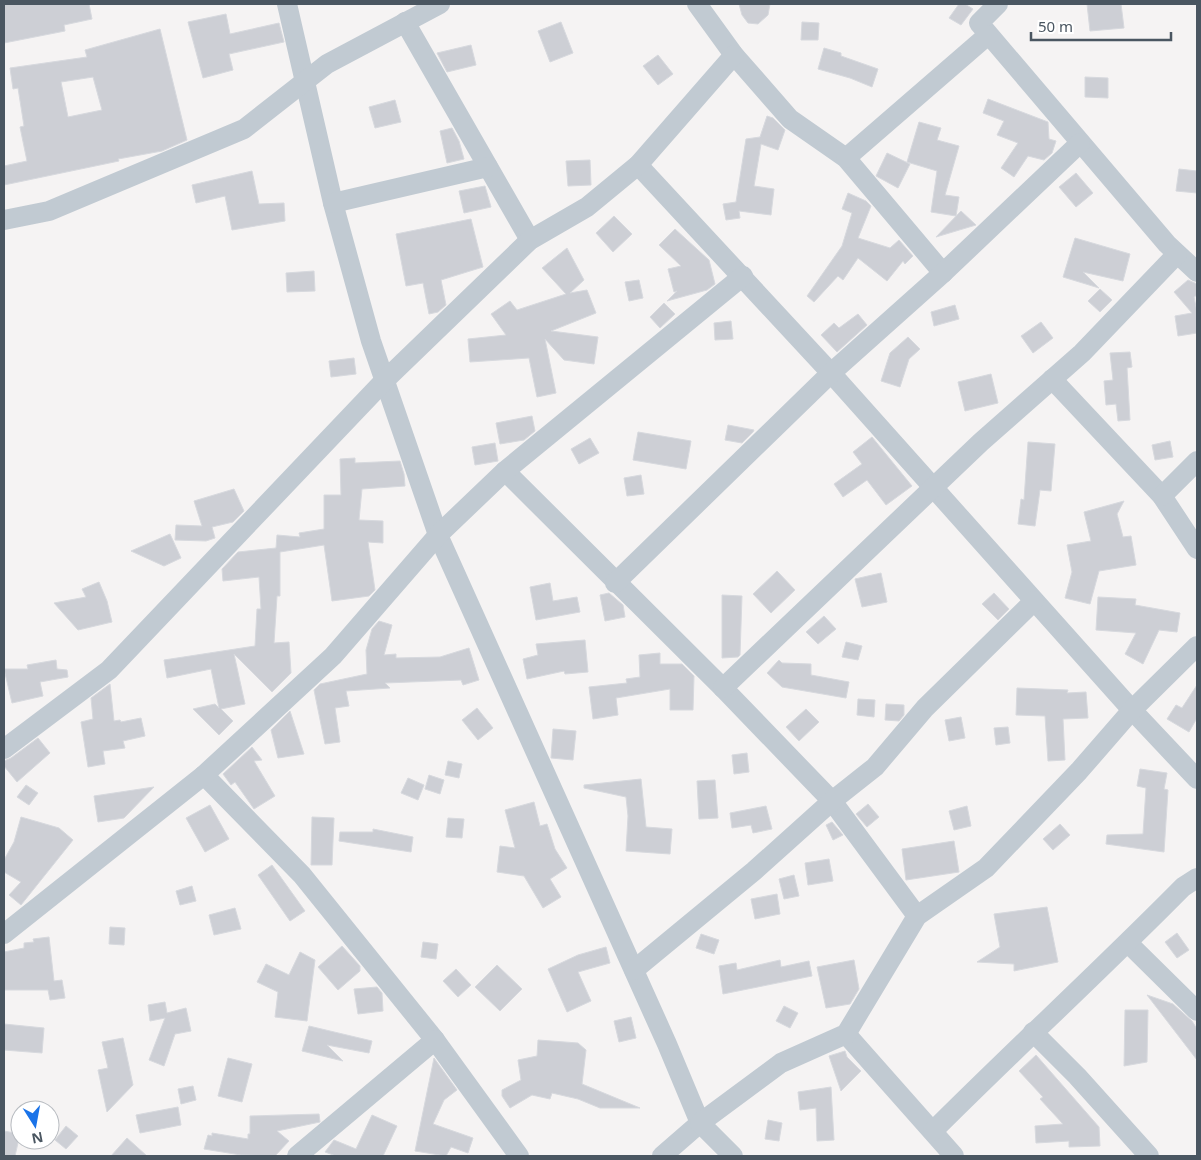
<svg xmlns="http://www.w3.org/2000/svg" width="1201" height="1160" font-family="'Noto Sans',sans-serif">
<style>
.building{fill:#cdcfd5;stroke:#d7d9de;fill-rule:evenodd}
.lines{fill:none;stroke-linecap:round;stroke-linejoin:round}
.minor{stroke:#c1cad2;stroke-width:20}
</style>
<rect width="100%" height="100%" fill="#f5f3f3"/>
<g class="building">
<path d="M4,4H89L92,19L64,25L65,31L4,43Z"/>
<path d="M739,4H770L768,15L758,24L748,23L742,15Z"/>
<path d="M959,4H965L973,9L961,25L949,18Z"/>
<path d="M1087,4H1121L1124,28L1090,31Z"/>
<path d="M226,14L230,34L279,23L284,42L229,54L233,70L203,78L188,22Z"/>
<path d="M561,22L573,53L550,62L538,31Z"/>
<path d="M802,22L819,23L818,40H801Z"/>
<path d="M160,29L187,140L162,151L118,159L119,161L4,185V166L27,161L20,127L24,126L18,88L13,89L10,68L87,57L85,50ZM93,77L102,110L68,117L61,82Z"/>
<path d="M471,45L476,65L447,72L437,53Z"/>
<path d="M824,48L841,53V56L878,69L872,87L850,78L818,69Z"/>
<path d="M658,55L673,74L658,85L643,66Z"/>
<path d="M1085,77L1108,78V98L1085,97Z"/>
<path d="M988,99L1048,122L1049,139L1056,141L1052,153L1044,160L1028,156L1014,177L1001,168L1018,143L997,135L1004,121L983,113Z"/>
<path d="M395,100L401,122L375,128L369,107Z"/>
<path d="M767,116L773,118L785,130L778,150L761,144L754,186L774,189L771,215L739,211L740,218L726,220L723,204L736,202L746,139L760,137Z"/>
<path d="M919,122L941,128L937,140L959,146L945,195L959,197L956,216L931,212L937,171L907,162Z"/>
<path d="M452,128L459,141L464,159L447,163L440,131Z"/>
<path d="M887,153L910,164L898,188L876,176Z"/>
<path d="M590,160L591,185L568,186L566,161Z"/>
<path d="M1179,169L1197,171V193L1176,191Z"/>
<path d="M252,171L259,204L284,203L285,221L232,230L225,196L196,203L192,185Z"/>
<path d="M1076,173L1093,193L1076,207L1059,187Z"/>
<path d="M485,186L491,207L464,213L459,191Z"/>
<path d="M848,193L866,201L871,206L858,238L890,248L899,240L913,256L905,264L903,261L887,281L858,258L843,280L838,276L814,302L807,296L842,246L852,213L842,209Z"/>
<path d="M961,211L976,225L936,237Z"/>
<path d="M614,216L632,234L613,252L596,233Z"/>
<path d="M471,219L483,267L441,280L446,305L438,312L429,314L423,283L406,286L396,234Z"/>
<path d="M675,229L709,260L715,284L707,290L667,301L677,291L674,292L668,269L681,266L659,245Z"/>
<path d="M1075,238L1130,254L1123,281L1083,272L1099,288L1063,277Z"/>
<path d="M567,248L584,280L570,293L587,290L596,313L551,331L598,337L594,364L564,360L545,339L556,393L537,397L529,358L470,362L468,339L506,335L491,314L510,301L517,310L566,294L542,268Z"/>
<path d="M314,271L315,291L287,292L286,273Z"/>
<path d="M639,280L643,298L629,301L625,282Z"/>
<path d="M1188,280L1197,284V295L1194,297L1197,312V333L1178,336L1175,316L1192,313L1174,292Z"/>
<path d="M1100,289L1112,300L1100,312L1088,301Z"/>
<path d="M664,303L675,314L660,328L650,317Z"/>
<path d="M955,305L959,319L934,326L931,312Z"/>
<path d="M858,314L867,325L837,352L821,335L834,323L839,328Z"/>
<path d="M731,321L733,339L715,340L714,323Z"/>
<path d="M1041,322L1053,338L1033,353L1021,336Z"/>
<path d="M908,337L920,349L909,359L900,387L881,381L890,353Z"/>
<path d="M1130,352L1132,367L1127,368L1130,420L1118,421L1116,404L1106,405L1104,381L1113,380L1110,353Z"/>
<path d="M354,358L356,374L331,377L329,361Z"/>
<path d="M991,374L998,403L965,411L958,382Z"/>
<path d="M532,416L535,431L524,440L500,444L496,423Z"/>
<path d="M728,425L754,430L753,432L742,443L725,440Z"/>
<path d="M638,432L691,441L686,469L633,460Z"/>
<path d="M872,437L912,486L886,505L867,480L843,497L834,484L862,464L853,452Z"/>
<path d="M590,438L599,453L579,464L571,449Z"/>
<path d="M1170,441L1173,457L1155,460L1152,445Z"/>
<path d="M1028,442L1055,444L1051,491L1040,490L1035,526L1018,524L1021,499L1024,500Z"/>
<path d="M495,443L498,461L475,465L472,447Z"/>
<path d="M355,458V463L400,461L404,474L405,486L362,489L359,520L383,521V543L368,542L375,590L369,596L332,601L324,545L280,552V596H277L274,643L289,642L291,673L272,692L234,654L245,704L221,709L233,721L219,735L193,709L215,704L219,708L211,669L167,678L164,660L255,646L257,609H261L259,577L223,581L222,569L238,552L276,548L277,535L300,537L299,533L324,529V495H341L340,459Z"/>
<path d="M641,475L644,494L627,496L624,478Z"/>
<path d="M234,489L244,511L233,522L212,527L215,538L206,541L175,540L176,525L202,526L194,501Z"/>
<path d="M1124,501L1117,514L1123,537L1131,536L1136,565L1099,571L1090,604L1065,598L1072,572L1067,545L1091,541L1084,512Z"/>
<path d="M170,534L181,558L164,566L131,551Z"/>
<path d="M777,571L795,590L771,613L753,594Z"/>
<path d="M881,573L887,602L862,607L855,579Z"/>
<path d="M99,582L107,601L112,622L78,630L54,603L86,597L82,589Z"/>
<path d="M550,583L553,601L577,597L580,612L536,620L530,587Z"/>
<path d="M609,593L623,605L625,617L605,621L600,595Z"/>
<path d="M994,593L1009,609L998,620L982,604Z"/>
<path d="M722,595L742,596L740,655L738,657L722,658Z"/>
<path d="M1098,597L1136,599L1135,605L1180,613L1177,632L1159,630L1143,664L1125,654L1136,633L1096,630Z"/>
<path d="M824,616L836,629L818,644L806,632Z"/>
<path d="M379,621L392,625L384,655L396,654V658L440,657L469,648L479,680L463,685L461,680L385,683L390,688L346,691L349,706L335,708L340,742L325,744L314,690L320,684L367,674L366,650L372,629Z"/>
<path d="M585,640L588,672L565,674L564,671L527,679L523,659L538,655L536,644Z"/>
<path d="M846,642L862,646L858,660L842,657Z"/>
<path d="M660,653V664H682L694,676L693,710H670V689L616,698L618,715L593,719L589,687L627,683L626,679L640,677L639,655Z"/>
<path d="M56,660L57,669L67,670L68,677L40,682L43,696L12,703L4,669H28L27,665Z"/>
<path d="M779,660L782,663L811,664V675L849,682L846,698L782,687L767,673Z"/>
<path d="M110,684L114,721L120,720L121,722L141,718L145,736L123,741L125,748L103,751L105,764L88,767L81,722L93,719L91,698Z"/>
<path d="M1197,685V718L1189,732L1167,719L1176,705L1182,708Z"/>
<path d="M1017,688L1068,690L1067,693L1086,692L1088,718L1063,719L1065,760L1048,761L1045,716L1016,715Z"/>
<path d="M858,699L875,700L874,717L857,715Z"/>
<path d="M886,704L904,705V715L899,721L885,720Z"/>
<path d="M477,708L493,728L478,740L462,720Z"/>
<path d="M806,709L819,722L799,741L786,727Z"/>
<path d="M290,711L304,754L278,758L271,730Z"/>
<path d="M961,717L965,738L949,741L945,720Z"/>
<path d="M1008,727L1010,743L996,745L994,728Z"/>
<path d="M553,729L576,731L573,760L551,758Z"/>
<path d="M38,738L50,753L17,782L4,766V761L11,758Z"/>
<path d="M252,747L262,760L254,761L275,796L254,809L235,782L231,785L223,774Z"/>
<path d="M747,753L749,772L734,774L732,755Z"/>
<path d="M448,761L462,764L459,778L445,775Z"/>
<path d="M1140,769L1167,773L1164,789L1168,790L1164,852L1106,844L1107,835L1143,834L1146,788L1137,786Z"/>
<path d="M429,775L444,780L440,794L425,789Z"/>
<path d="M408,778L424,785L418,800L401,793Z"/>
<path d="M641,779L646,827L672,829L670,854L626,851L628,816L626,797L584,788V785Z"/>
<path d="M715,780L718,818L699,819L697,781Z"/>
<path d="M26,785L38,793L29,805L17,797Z"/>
<path d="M154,787L124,818L98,822L94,796Z"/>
<path d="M534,802L540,826L547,824L555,849L567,868L550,879L561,897L543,908L524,876L497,872L500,846L515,848L505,810Z"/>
<path d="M868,804L879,817L867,827L856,814Z"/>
<path d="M210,805L229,839L205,852L186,818Z"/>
<path d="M766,806L772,829L753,833L751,825L732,828L730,813Z"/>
<path d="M967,806L971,826L954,830L949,811Z"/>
<path d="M21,817L59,828L73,840L21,905L9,895L21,882L4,872V860L14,842Z"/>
<path d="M312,817L334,818L332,865H311Z"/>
<path d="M448,818L464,819L462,838L446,837Z"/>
<path d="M832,822L843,835L833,840L826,825Z"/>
<path d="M1060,824L1070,835L1053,850L1043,839Z"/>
<path d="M373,829L413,837L411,852L339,841L340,832H373Z"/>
<path d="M954,841L959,872L906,880L902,849Z"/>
<path d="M829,859L833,881L808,885L805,863Z"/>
<path d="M272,865L305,911L290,921L258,875Z"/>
<path d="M794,875L799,896L784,899L779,879Z"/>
<path d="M192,886L196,901L180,905L176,891Z"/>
<path d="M777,894L780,914L755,919L751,899Z"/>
<path d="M1047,907L1058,962L1014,971V964L977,962L1000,947L994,914Z"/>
<path d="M235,908L241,929L214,935L209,915Z"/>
<path d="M110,927L125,928L124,945L109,944Z"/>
<path d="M1177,933L1189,950L1177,958L1165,942Z"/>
<path d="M701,934L719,940L714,954L696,948Z"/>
<path d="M49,937L54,981L62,980L65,998L50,1000L48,990H4V952L24,948V943L34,942L33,939Z"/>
<path d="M423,942L438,944L436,959L421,957Z"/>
<path d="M342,946L360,966V971L338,990L318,967Z"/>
<path d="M606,947L610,963L578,972L591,1001L567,1012L548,969L578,955Z"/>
<path d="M300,952L315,960L307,1021L275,1017L278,992L257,982L266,964L289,975Z"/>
<path d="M780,960L781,967L809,961L812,976L723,994L719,966L736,963L737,970Z"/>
<path d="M854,960L859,989L850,1004L826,1008L817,967Z"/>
<path d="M497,965L522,989L500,1011L475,987Z"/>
<path d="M456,969L471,985L458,997L443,981Z"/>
<path d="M377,987L382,993L383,1011L358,1014L354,989Z"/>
<path d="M1147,995L1173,1004L1192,1021L1197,1029V1060Z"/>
<path d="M165,1002L167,1013L186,1008L191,1031L175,1034L164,1066L149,1060L165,1018L150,1021L148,1005Z"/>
<path d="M784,1006L798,1013L790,1028L776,1021Z"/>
<path d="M1125,1010H1148L1147,1062L1124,1066Z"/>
<path d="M631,1017L636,1038L619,1042L614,1021Z"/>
<path d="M4,1024L44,1028L42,1053L4,1050Z"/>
<path d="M309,1026L372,1041L369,1053L327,1045L343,1061L302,1051Z"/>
<path d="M123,1038L133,1085L107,1112L98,1070L108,1068L102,1042Z"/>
<path d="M538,1040L578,1043L586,1050L582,1084L640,1108H600L578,1099L552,1093L550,1099L532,1095L510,1108L502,1096V1090L521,1080L518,1060L537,1056Z"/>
<path d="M845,1051L847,1057L861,1071L841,1091L829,1056Z"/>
<path d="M1036,1055L1099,1127L1100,1146L1069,1147V1141L1036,1143L1035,1126L1063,1124L1040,1099L1043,1097L1019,1071Z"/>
<path d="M228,1058L252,1064L242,1102L218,1096Z"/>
<path d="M434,1058L457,1090L444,1100L433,1124L473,1138L468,1153L451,1147L446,1156L415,1151Z"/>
<path d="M193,1086L196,1100L181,1104L178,1089Z"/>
<path d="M831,1087L834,1140L817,1141L816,1108L800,1110L798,1092Z"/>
<path d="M178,1107L181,1125L140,1133L136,1115Z"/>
<path d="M319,1114L320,1122L277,1131L289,1141L275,1156L241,1155L204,1149L208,1135L212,1136V1133L248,1139V1134H250V1116Z"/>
<path d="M372,1115L397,1126L383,1156H336L325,1152L334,1140L356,1149Z"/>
<path d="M768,1120L782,1123L779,1141L765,1139Z"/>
<path d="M66,1126L78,1136L66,1149L55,1140Z"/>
<path d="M4,1131L20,1134L15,1156H4Z"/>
<path d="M127,1138L147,1156H111Z"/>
</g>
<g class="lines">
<g class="minor">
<path d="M287,4L333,203L371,341L438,535L667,1044L700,1123L662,1156"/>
<path d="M697,4L734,55L790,119L846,158L943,273"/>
<path d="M998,4L979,23L1167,244L1197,272"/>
<path d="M405,22L530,240"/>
<path d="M846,158L988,35"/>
<path d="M638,165L831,373L1132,710L1197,779"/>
<path d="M333,203L488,167"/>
<path d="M4,220L49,211L244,129L327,64L440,4"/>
<path d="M1052,379L1162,496L1197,549"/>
<path d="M505,471L723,688L832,801L917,916"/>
<path d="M1162,496L1197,461"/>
<path d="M615,583L831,373L943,273L1080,143"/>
<path d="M723,688L981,442L1082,353L1177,254"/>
<path d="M4,749L109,670L384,381L530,240L587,207L638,165L734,55"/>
<path d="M204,775L302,875L435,1040L519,1156"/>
<path d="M4,934L204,775L333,656L438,535L505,471L743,276"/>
<path d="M1128,943L1197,1011"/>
<path d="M634,970L754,871L832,801L875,767L925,708L1034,601"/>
<path d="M1033,1032L1077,1076L1149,1156"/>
<path d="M846,1034L954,1156"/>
<path d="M933,1131C1015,1049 1101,970 1183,887L1197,878"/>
<path d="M297,1156L435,1040"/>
<path d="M733,1156L700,1123L781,1063L846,1034L917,916L986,868L1079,771L1132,710L1197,646"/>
</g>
</g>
<rect width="1201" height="1160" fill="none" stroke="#4a5661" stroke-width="10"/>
<g transform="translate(35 1125) rotate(169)"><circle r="24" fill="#ffffff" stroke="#b7bbc0"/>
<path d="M0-4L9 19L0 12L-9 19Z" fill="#1a73e8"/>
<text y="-8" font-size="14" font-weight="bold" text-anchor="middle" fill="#4a5661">N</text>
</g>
<path d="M1031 32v8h140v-8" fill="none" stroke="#4a5661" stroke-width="2.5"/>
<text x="1038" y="32" font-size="15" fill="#4a5661" stroke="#ffffff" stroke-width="4" paint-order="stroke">50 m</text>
</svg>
